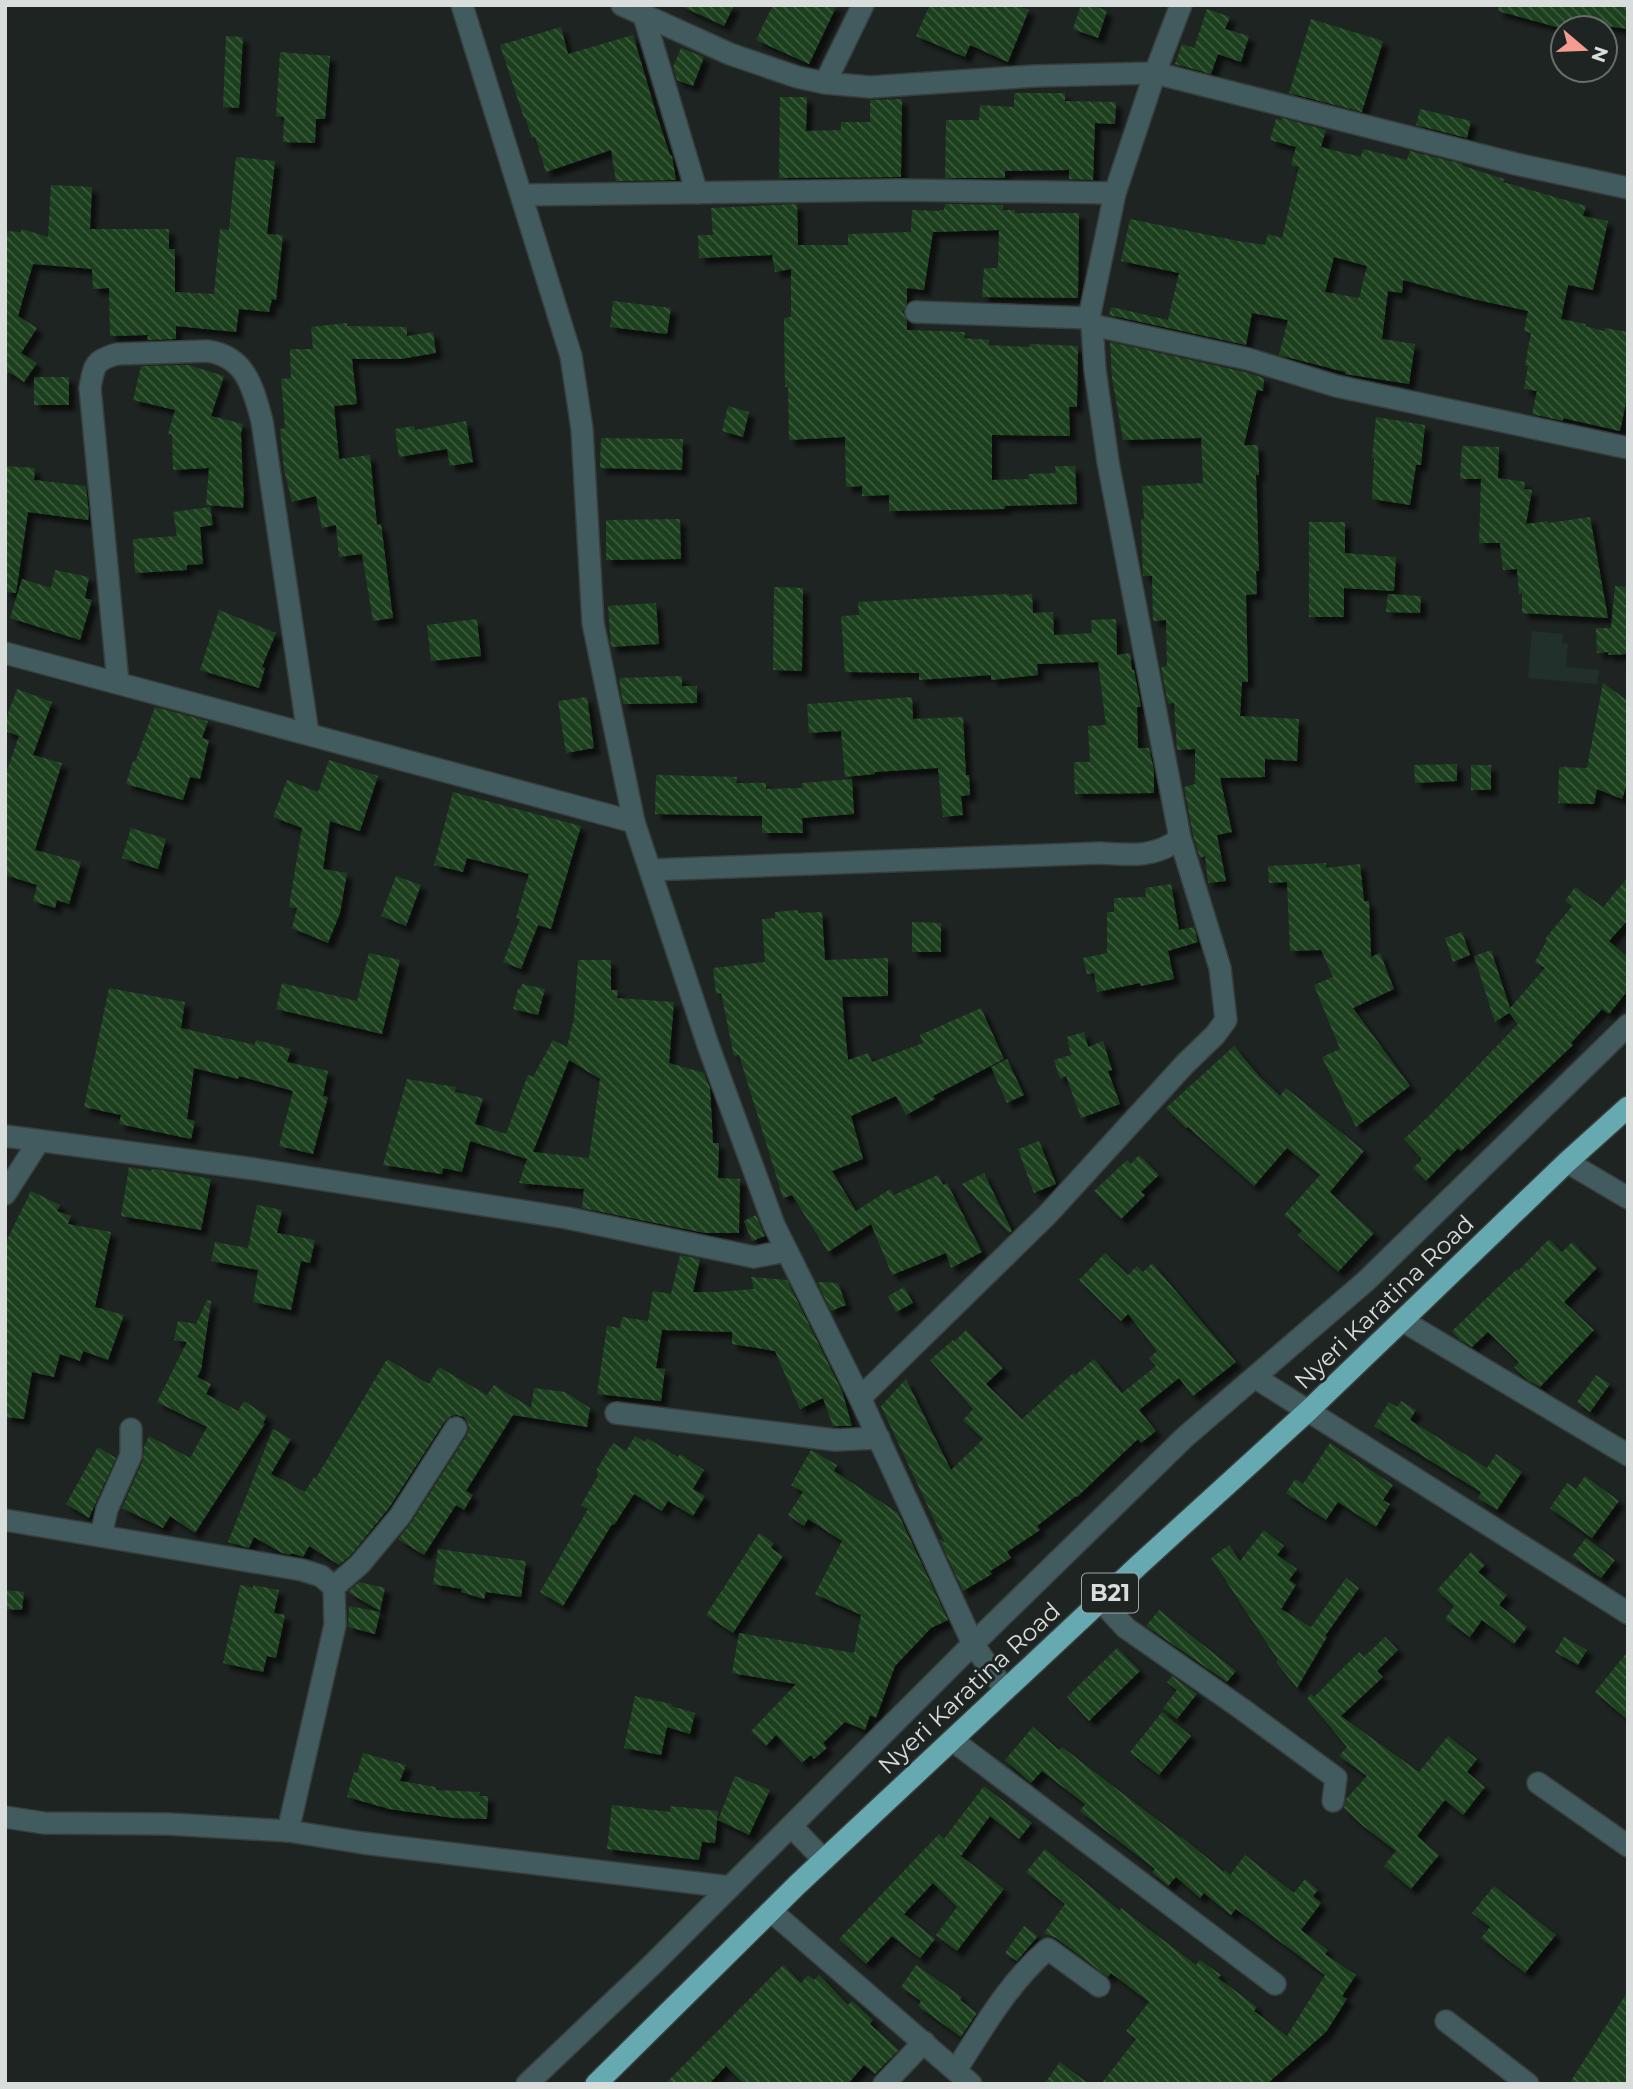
<svg xmlns="http://www.w3.org/2000/svg" width="1633" height="2089" font-family="Montserrat,sans-serif">
<style>
.built{fill:#22302c}
.building{fill:url(#building-back-hatch);fill-rule:evenodd;filter:url(#shadow)}
.lines{fill:none;stroke-linecap:round;stroke-linejoin:round}
.minor-casing{stroke:#383e3c;stroke-width:24}
.highway-casing{stroke:#383e3c;stroke-width:24}
.minor{stroke:#425b5e;stroke-width:21}
.highway{stroke:#67a9b0;stroke-width:21}
.labels{text-anchor:middle;dominant-baseline:central;stroke-width:6;stroke-linejoin:round;paint-order:stroke}
.shield{fill:#1e2422;stroke:#a1a6a4;stroke-width:2}
.shield-label{font-size:23px;font-weight:bold;fill:#d9dddc}
.street-label{font-size:24px;fill:#d9dddc;stroke:#1e2422}
</style>
<defs>
<pattern id="building-back-hatch" width="6" height="6" patternUnits="userSpaceOnUse" patternTransform="scale(1.75)"><rect width="6" height="6" fill="#1d401f"/><path d="M-1 5l2 2M0 0l6 6M5-1l2 2" fill="none" stroke="#3d5b3f"/></pattern>
<filter id="shadow"><feDropShadow dx="6" dy="6" stdDeviation="2" flood-color="#0009"/></filter>
</defs>
<rect width="100%" height="100%" fill="#1e2422"/>
<path class="built" d="M1532,631L1563,634L1562,643L1568,644L1566,667L1599,670L1597,684L1528,678Z"/>
<g class="building">
<path d="M679,5H734L724,26Z"/>
<path d="M773,5H837L809,64L756,40Z"/>
<path d="M930,5H1017L1029,10L1008,62L970,45L965,57L916,36Z"/>
<path d="M1081,5H1092L1107,11L1098,38L1073,29Z"/>
<path d="M1499,5H1628V29L1598,25L1597,28H1560L1498,11Z"/>
<path d="M1207,9L1230,17L1225,29L1249,36L1241,62L1218,54L1211,74L1175,64L1182,44L1194,48Z"/>
<path d="M1311,19L1383,41L1362,112L1289,93Z"/>
<path d="M561,27L568,54L633,35L657,116L670,155L672,156L676,180L616,181L611,150L546,172L535,137L532,138L525,117L524,118L500,45Z"/>
<path d="M226,36L243,37L239,108L223,107Z"/>
<path d="M681,48L704,57L693,86L677,80L673,67Z"/>
<path d="M280,52L330,56L325,119H316L315,143L283,142L284,117L276,116Z"/>
<path d="M1014,93H1065V101L1116,102L1115,124L1095,123L1093,180L1069,179V170L1005,171V178H945L946,120H979L980,105L1014,107Z"/>
<path d="M780,97H807L806,131L841,130V122H870V100L902,99L901,177L779,178Z"/>
<path d="M1420,109L1471,121L1467,138L1416,125Z"/>
<path d="M1282,118L1326,130L1321,147L1361,157L1363,149L1407,160L1410,151L1463,164V166L1504,179L1503,182L1586,206L1583,216L1608,221L1593,290L1568,285L1561,319L1586,324L1585,326L1604,331L1605,328L1628,332V393L1620,431L1563,418V421L1532,414L1537,391L1524,389L1528,366L1525,365L1531,333L1524,331L1528,311L1473,299L1403,280L1402,293L1388,291L1382,339L1415,344L1409,384L1345,374V372L1279,355L1288,320L1252,313L1246,345L1109,315L1111,307L1168,320L1179,273L1121,261L1130,219L1238,241L1265,245L1268,234L1282,238L1299,167L1291,165L1296,147L1270,140L1276,119L1281,120ZM1334,257L1367,266L1359,298L1325,292Z"/>
<path d="M236,157L275,161L267,234L283,235L276,300L272,299L269,312L239,309L236,332L176,326V339L147,340L148,335L110,336L109,288L93,289L92,269L33,264L18,316L37,328L21,353L37,363L24,382L9,372L5,377V231L21,232L22,229L48,237L51,185L92,187L90,229H169V249H175V292L214,294L220,229L229,230Z"/>
<path d="M797,204L798,245H848V234L911,232L912,210L939,211V210H944L945,204L1003,205V210H1015V213H1079L1078,298L982,297L984,268H998L999,230L933,232L924,290L907,288V303L903,312L907,321V330L965,332L964,338L989,340V345L1030,347V344L1078,346L1077,407H1069L1070,436L992,435V480L1029,479L1028,474L1056,473L1055,466H1075L1077,504L1005,506V509L889,511V495L862,496V486L846,487L845,437L789,440L788,387H785L784,318L791,317V269L775,272L772,255L699,258L698,235H713L711,208Z"/>
<path d="M613,301L671,308L667,334L610,327Z"/>
<path d="M347,323V326L407,327V336L433,332L436,353L401,359H352L357,404L334,406L339,459L370,455L377,525L381,524L393,618L373,621L362,554L339,557L336,525L322,528L316,496L292,502L284,470L280,429L285,428L281,379L291,378L290,349H313L311,327Z"/>
<path d="M1110,342L1245,372L1264,378L1263,391L1257,390L1244,445H1258L1259,475H1256L1259,571H1256L1257,594L1246,595L1248,682H1242L1240,716L1299,719L1297,761L1265,759V777L1220,778L1232,832L1217,835L1226,881L1208,883L1205,856L1200,858L1193,835L1184,787L1195,784V749L1177,750L1174,703L1168,704L1161,667L1167,666L1166,620L1153,621L1152,576H1143V575L1141,519H1144L1142,486L1203,483L1201,438L1123,440L1112,378Z"/>
<path d="M188,365L224,376L211,416L243,424L241,433L243,487H244L243,508L206,505L209,468L173,470L172,435L168,434L175,410L133,400L141,366Z"/>
<rect x="34" y="377" width="35" height="28"/>
<path d="M728,406L749,412L743,437L722,431Z"/>
<path d="M1376,417L1425,425L1421,465H1416L1410,505L1372,499L1374,458H1372Z"/>
<path d="M466,421L473,462L450,466L447,449L399,457L395,429L414,426L415,430Z"/>
<path d="M601,438L683,439L682,470L600,468Z"/>
<path d="M1462,446L1499,447L1498,478L1525,482L1524,489L1532,490L1526,524L1548,521V523L1590,517L1608,618L1522,613V593L1519,594L1517,569L1503,570L1500,543H1479L1481,479H1460Z"/>
<path d="M5,466L35,468L34,480L86,486L89,514L88,520L28,512L16,593L5,592Z"/>
<path d="M210,507L213,525L200,527L203,564L187,565V570L135,573L133,539L177,536L173,512Z"/>
<path d="M680,519L681,559L606,560V520Z"/>
<path d="M1309,522H1345V553L1396,557L1394,591L1344,588V617H1309Z"/>
<path d="M55,570L89,577L85,598L92,600L80,640L10,618L22,579L51,588Z"/>
<path d="M1615,586L1628,587V654L1608,655L1609,652L1597,653L1596,628H1611Z"/>
<path d="M774,587L803,588L802,671L773,670Z"/>
<path d="M1009,594V596L1032,594L1033,613L1053,612L1054,635L1092,633L1091,620L1116,619L1117,655L1130,653L1132,670H1134L1141,707H1137L1138,748H1149L1154,770V793L1075,794L1074,762H1090L1088,726L1106,725L1098,662L1037,664L1038,675L991,680V675L919,680V673L845,672L841,616L859,615L858,602Z"/>
<path d="M1388,594L1421,596L1420,613L1386,612Z"/>
<path d="M656,603L659,644L611,647L608,606Z"/>
<path d="M219,610L276,633L262,667L265,668L259,688L200,670Z"/>
<path d="M477,619L481,656L431,661L427,625Z"/>
<path d="M682,676V686H697V703L623,704L619,678Z"/>
<path d="M1603,683L1628,701V782L1622,799L1597,789L1594,804L1558,803L1559,767L1587,768Z"/>
<path d="M17,689L52,702L33,755L62,763L35,850L81,862L69,904L57,900L55,908L33,901L37,885L5,875V776L19,736L5,731V722Z"/>
<path d="M587,697L594,748L566,753L558,701Z"/>
<path d="M912,697L913,719L963,717L966,775H969L970,795L961,796L963,815L943,817L938,768L875,772V774L845,777L841,731L809,733L807,704Z"/>
<path d="M155,707L208,721L202,738L209,740L200,779L190,777L183,800L126,784L133,761L135,762Z"/>
<path d="M329,760L378,776L360,831L330,821L323,869L347,873L340,913L328,943L292,928L297,908L289,907L302,828L273,817L287,780L318,792Z"/>
<path d="M1457,764V781L1415,783L1414,765Z"/>
<rect x="1471" y="765" width="20" height="25"/>
<path d="M656,775L737,777L736,783H766V789L803,788L802,783L852,779L854,814L802,818L803,833H762V816L655,814Z"/>
<path d="M453,792L581,826L551,929L538,925L521,969L503,962L520,919L516,918L529,874L467,858L463,872L434,865Z"/>
<path d="M131,828L166,839L158,869L122,858Z"/>
<path d="M1326,863V868L1360,864L1364,901H1369L1371,957L1380,953L1394,989L1353,1008L1410,1086L1356,1127L1322,1057L1340,1049L1314,985L1333,977L1321,950L1290,951L1287,882L1269,883L1268,866Z"/>
<path d="M396,876L421,885L406,926L381,916Z"/>
<path d="M1628,877V920L1609,941L1628,957V990L1609,1014L1602,1009L1571,1043L1573,1045L1461,1151L1458,1148L1426,1181L1413,1168L1422,1159L1404,1139L1431,1114L1518,1024L1509,1013L1495,1022L1474,956L1491,950L1510,1008L1545,968L1535,962L1547,940L1545,939L1572,906L1565,901L1575,887L1603,907Z"/>
<path d="M1171,884L1179,930L1194,927L1198,942L1168,951L1174,979L1141,986L1140,983L1097,992L1094,973L1087,974L1083,958L1107,953V912H1114V898L1146,897L1145,888Z"/>
<path d="M798,910V913L822,912L825,960L888,958V996L842,997L848,1060L868,1053L872,1062L923,1043L920,1035L981,1008L1004,1059L933,1096L935,1099L906,1115L896,1096L851,1116L863,1159L832,1171L856,1211L890,1189L894,1195L938,1175L943,1185L947,1183L982,1252L951,1268L946,1253L892,1275L871,1224L828,1252L792,1195L783,1198L739,1055L734,1056L721,993L716,994L713,968L765,962L762,919L775,918V912Z"/>
<path d="M912,922L941,923V952H912Z"/>
<path d="M1462,932L1470,955L1453,962L1445,938Z"/>
<path d="M369,953L400,960L382,1034L276,1009L282,983L357,1001Z"/>
<path d="M578,960H611V990H618L617,998L674,1002L669,1063L704,1073L710,1088L713,1143H719L718,1178L740,1179L739,1233H705L582,1208L584,1189L519,1183L527,1159L470,1141L462,1172L443,1168L442,1174L383,1165L407,1079L456,1087L455,1092L483,1098L475,1124L506,1134L528,1075L533,1077L553,1040L567,1047L574,1018ZM569,1060L600,1079L589,1158L533,1152Z"/>
<path d="M522,984L545,989L538,1015L513,1009L518,989H520Z"/>
<path d="M109,988L185,1002L181,1028L255,1045L256,1040L291,1049L287,1062L328,1071L323,1096L328,1097L313,1154L279,1146L293,1091L239,1076L238,1079L194,1068L187,1119L195,1121L191,1139L119,1124L121,1115L84,1107Z"/>
<path d="M1084,1032L1088,1047L1103,1041L1112,1070L1108,1071L1120,1104L1081,1118L1066,1076L1060,1079L1054,1060L1071,1055L1067,1037Z"/>
<path d="M1234,1046L1259,1076L1280,1096L1286,1088L1364,1151L1330,1192L1374,1233L1338,1272L1298,1235L1302,1231L1284,1215L1320,1175L1287,1148L1254,1186L1188,1127L1186,1128L1166,1108Z"/>
<path d="M1007,1059L1024,1095L1007,1103L991,1067Z"/>
<path d="M1039,1141L1056,1184L1034,1193L1018,1149Z"/>
<path d="M1139,1155L1159,1175L1141,1192L1145,1195L1121,1219L1094,1191L1127,1160L1131,1164Z"/>
<path d="M129,1167L151,1171L152,1169H156L211,1179L201,1230L121,1216Z"/>
<path d="M984,1173L1012,1231L1009,1233L962,1184Z"/>
<path d="M31,1191L60,1205L57,1211L71,1216L68,1224L111,1232L95,1307L124,1315L108,1360L83,1351L80,1361L60,1354L54,1377L32,1372L24,1419L5,1417V1244Z"/>
<path d="M257,1205L282,1210L277,1233L315,1240L310,1263L301,1261L291,1310L253,1302L258,1270L211,1261L215,1242L248,1248Z"/>
<path d="M756,1215L765,1236L752,1241L744,1221Z"/>
<path d="M1549,1239L1562,1252L1572,1242L1597,1268L1564,1302L1594,1330L1540,1387L1529,1381L1514,1367L1519,1362L1488,1332L1472,1347L1460,1340L1452,1331L1517,1269L1518,1271Z"/>
<path d="M1105,1253L1128,1275L1137,1266L1143,1272L1152,1263L1236,1362L1193,1396L1179,1378L1139,1410L1156,1431L1141,1443L1138,1439L1077,1497L1076,1496L1037,1526L1040,1530L1007,1552L1011,1558L990,1571L992,1574L963,1591L939,1539L945,1543L881,1406L906,1379L951,1470L983,1439L963,1420L973,1409L930,1360L953,1340L954,1342L966,1330L1003,1368L986,1384L1022,1419L1073,1373L1075,1375L1094,1359L1122,1393L1156,1366L1149,1358L1157,1351L1128,1314L1121,1321L1079,1280Z"/>
<path d="M680,1255L700,1259L693,1292H717L754,1289L751,1277L787,1280L842,1391L852,1426H833L823,1398L800,1409L775,1351L732,1344V1332L662,1330L656,1368L665,1369L661,1401L597,1394L607,1326L620,1328L622,1317L648,1321L653,1291L671,1294Z"/>
<path d="M817,1282L838,1283L846,1305L831,1311Z"/>
<path d="M904,1287L913,1303L896,1312L888,1296Z"/>
<path d="M207,1300L211,1301L201,1370L197,1377L211,1384L206,1394L238,1411L244,1401L267,1416L263,1423L265,1424L195,1533L170,1516L163,1528L122,1508L143,1460L144,1447L149,1436L190,1458L207,1427L157,1402L187,1342L174,1340L178,1321L196,1324Z"/>
<path d="M387,1359L429,1384L439,1367L487,1395L494,1385L531,1408L534,1388L565,1392L590,1408L587,1427L513,1415L466,1491L473,1495L464,1510L456,1505L424,1555L398,1539L411,1523L467,1435L469,1429L468,1423L464,1417L457,1415L451,1416L445,1421L389,1508L351,1555L339,1565L309,1546L303,1557L292,1553L290,1555L282,1553L254,1537L249,1548L228,1542L273,1429L291,1439L271,1474L305,1492L314,1477L316,1478Z"/>
<path d="M1596,1375L1610,1384L1590,1412L1577,1402Z"/>
<path d="M1401,1401L1416,1410L1410,1420L1487,1468L1496,1454L1522,1472L1497,1510L1478,1498L1481,1492L1374,1426L1389,1402L1397,1407Z"/>
<path d="M635,1436L645,1442L647,1438L678,1457L680,1454L704,1470L693,1489L705,1496L693,1516L668,1501L662,1511L634,1494L614,1525L612,1524L563,1606L540,1592L588,1509L581,1505L598,1476L597,1469L613,1443L626,1451Z"/>
<path d="M1330,1443L1393,1485L1383,1500L1390,1504L1376,1527L1338,1502L1326,1520L1286,1493L1295,1479L1303,1484Z"/>
<path d="M98,1447L116,1458L89,1518L66,1504Z"/>
<path d="M811,1450L837,1465L834,1471L898,1513L948,1620L931,1628L895,1666L876,1718L870,1715L865,1730L845,1722L823,1743L827,1748L814,1759L811,1755L802,1763L776,1735L766,1746L751,1731L796,1684L732,1673L739,1633L854,1653L861,1615L815,1594L842,1541L808,1519L804,1526L788,1515L803,1492L791,1485Z"/>
<path d="M1585,1476L1619,1501L1592,1538L1550,1508L1567,1483L1576,1489Z"/>
<path d="M1264,1530L1284,1546L1277,1555L1297,1569L1289,1580L1296,1585L1281,1609L1311,1627L1346,1578L1359,1588L1325,1636L1327,1637L1297,1688L1276,1662L1278,1660L1211,1558L1229,1545L1240,1561Z"/>
<path d="M759,1533L774,1543L771,1548L783,1556L733,1633L706,1615Z"/>
<path d="M1586,1538L1615,1560L1601,1578L1572,1556Z"/>
<path d="M438,1549L526,1561L521,1597L486,1592L484,1599L461,1592L462,1589L433,1584Z"/>
<path d="M1471,1552L1485,1565L1478,1572L1507,1595L1499,1605L1527,1627L1514,1644L1482,1620L1470,1637L1445,1619L1454,1606L1437,1590Z"/>
<path d="M359,1582L385,1588L380,1611L348,1592Z"/>
<path d="M240,1585L253,1588V1585L279,1590L274,1613L285,1615L276,1658L267,1656L263,1672L223,1663Z"/>
<path d="M5,1590L24,1592L22,1610L5,1609Z"/>
<path d="M349,1606L380,1612L375,1634L348,1627Z"/>
<path d="M1159,1610L1236,1671L1227,1682L1146,1626Z"/>
<path d="M1385,1637L1398,1650L1377,1671L1383,1677L1341,1716L1419,1772L1448,1736L1477,1759L1467,1772L1485,1787L1463,1815L1445,1800L1417,1836L1439,1855L1411,1889L1384,1866L1396,1851L1362,1825L1344,1808L1346,1799L1367,1776L1339,1756L1347,1747L1307,1699L1311,1694L1314,1697L1359,1652L1364,1657Z"/>
<path d="M1564,1637L1587,1650L1578,1665L1555,1652Z"/>
<path d="M1117,1648L1140,1671L1089,1721L1067,1697Z"/>
<path d="M1628,1651V1720L1595,1692Z"/>
<path d="M1172,1676L1197,1694L1177,1719L1163,1708L1177,1690L1167,1682Z"/>
<path d="M635,1696L672,1704L671,1706L695,1713L690,1734L667,1727L661,1755L624,1748Z"/>
<path d="M1162,1712L1191,1736L1159,1775L1130,1752Z"/>
<path d="M1033,1727L1059,1750L1062,1747L1181,1838L1182,1837L1224,1872L1225,1870L1230,1875L1245,1855L1294,1893L1305,1879L1318,1890L1313,1896L1321,1903L1301,1930L1328,1950L1325,1954L1356,1975L1342,1996L1347,1999L1326,2032L1267,2084H1101L1136,2039L1126,2031L1149,2002L1111,1973L1108,1977L1056,1938L1044,1933L1065,1904L1026,1872L1045,1849L1120,1911L1121,1908L1196,1965L1200,1960L1221,1975L1218,1978L1257,2007L1254,2011L1287,2036L1325,1975L1236,1909L1231,1915L1204,1893L1200,1898L1176,1877L1168,1886L1152,1872L1155,1869L1080,1811L1085,1804L1042,1771L1031,1783L1005,1760Z"/>
<path d="M363,1753L406,1765L400,1781L436,1787V1790L480,1792L479,1796H488L487,1819L454,1818L389,1809L347,1797L354,1772L357,1773Z"/>
<path d="M735,1776L770,1790L749,1835L718,1820Z"/>
<path d="M984,1786L1032,1823L1019,1839L990,1816L961,1856L1004,1889L957,1951L936,1935L957,1907L933,1883L904,1914L935,1939L920,1958L892,1936L866,1964L839,1939L939,1834L944,1839Z"/>
<path d="M612,1805L670,1812V1806L718,1811L715,1843L702,1842L699,1860L607,1849Z"/>
<path d="M1494,1886L1556,1935L1525,1973L1481,1938L1490,1927L1472,1913Z"/>
<path d="M1024,1926L1038,1936L1017,1961L1005,1953Z"/>
<path d="M783,1965L801,1983L808,1975L814,1980L819,1975L848,2005L852,2001L873,2020L870,2024L899,2050L875,2074L864,2065L848,2084H744L726,2066L709,2084H665Z"/>
<path d="M916,1965L962,1997L960,2000L977,2013L961,2037L918,2006L921,2001L901,1987Z"/>
<path d="M1628,1991V2084H1569Z"/>
<path d="M1060,2062L1089,2084H1044Z"/>
</g>
<g class="lines">
<g class="minor-casing">
<g id="minor">
<path d="M462,5L571,356L582,429L593,623L634,822L708,1045L774,1225L860,1398L973,1644L1005,1690"/>
<path d="M622,5L730,54L797,77L825,83L870,87L1035,76L1155,73L1516,164L1628,188"/>
<path d="M644,16L697,193"/>
<path d="M825,83L863,5"/>
<path d="M522,195L900,190L1115,193"/>
<path d="M916,312L1089,318"/>
<path d="M1092,325L1248,359L1336,386L1628,448"/>
<path d="M5,653L634,822"/>
<path d="M118,683L90,388C94,366 94,360 117,354L207,351C246,356 253,388 262,421L308,734"/>
<path d="M650,870L1101,853C1129,855 1157,858 1180,838"/>
<path d="M5,1136L255,1169L567,1218L754,1257L787,1251"/>
<path d="M1567,1162L1628,1198"/>
<path d="M5,1194L39,1141"/>
<path d="M1403,1321L1628,1455"/>
<path d="M1256,1378L1628,1613"/>
<path d="M860,1398L1048,1214L1185,1064L1215,1035L1226,1020L1220,968L1180,838L1108,462L1095,370L1092,325L1089,318L1115,193L1155,73L1181,5"/>
<path d="M616,1413L835,1440L879,1438"/>
<path d="M5,1520L302,1570L321,1576L334,1587L335,1625L288,1831"/>
<path d="M101,1536L107,1509L131,1455V1429"/>
<path d="M334,1587L360,1564L400,1516L456,1428"/>
<path d="M1101,1601L1126,1628L1242,1709L1336,1778L1333,1801"/>
<path d="M952,1740L1275,1984"/>
<path d="M1538,1783L1628,1846"/>
<path d="M5,1817L44,1823L169,1824L288,1831L363,1843L730,1887"/>
<path d="M791,1826L824,1860"/>
<path d="M771,1911L971,2084"/>
<path d="M1446,2021L1528,2084"/>
<path d="M956,2070C983,2028 1009,1982 1048,1949L1099,1986"/>
<path d="M527,2084L653,1964L973,1644L1185,1437L1366,1281L1628,1025"/>
<path d="M884,2084L924,2042"/>
</g>
</g>
<g class="highway-casing">
<path id="highway" d="M596,2084L797,1885L1140,1564L1309,1410L1567,1162L1628,1107"/>
</g>
<use href="#minor" class="minor"/>
<use href="#highway" class="highway"/>
</g>
<g class="labels">
<rect class="shield" x="1082" y="1573.5" width="56" height="39" rx="5"/>
<g class="shield-label">
<text x="1110" y="1593">B21</text>
</g>
<g class="street-label">
<text transform="translate(1384 1302) rotate(-44)">Nyeri Karatina Road</text>
<text transform="translate(969 1688) rotate(-43)">Nyeri Karatina Road</text>
</g>
</g>
<rect width="1633" height="2089" fill="none" stroke="#d9dddc" stroke-width="14"/>
<g transform="translate(1584 49) rotate(109)"><circle r="33" fill="#1e2422" stroke="#696e6c" stroke-width="2"/>
<path d="M0-5L12 26L0 18L-12 26Z" fill="#f59c92"/>
<text y="-10" font-size="19" font-weight="bold" text-anchor="middle" fill="#d9dddc">N</text>
</g>
</svg>
